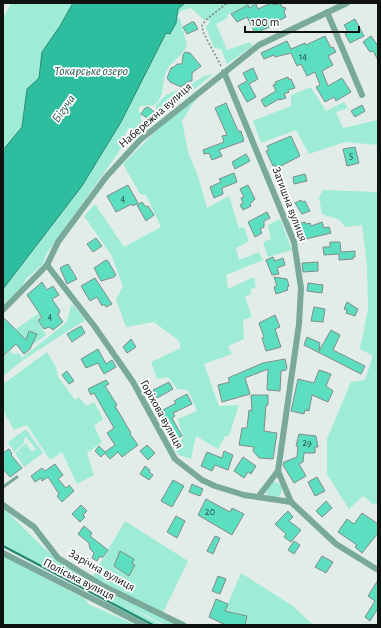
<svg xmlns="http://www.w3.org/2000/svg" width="381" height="628" font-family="'Alegreya Sans',sans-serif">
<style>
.green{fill:#9fecd6}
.water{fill:#2fbd9f;stroke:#258a74}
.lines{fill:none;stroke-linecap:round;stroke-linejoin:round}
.stream{stroke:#258a74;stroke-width:2.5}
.building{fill:#5cdfc0;stroke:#818c88}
.path{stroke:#7e8683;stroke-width:1.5;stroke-dasharray:2 2;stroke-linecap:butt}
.lane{stroke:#79a99b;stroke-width:3}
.street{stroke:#79a99b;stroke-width:6}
.labels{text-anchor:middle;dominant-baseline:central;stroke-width:3.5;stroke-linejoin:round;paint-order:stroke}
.number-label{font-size:10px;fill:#22453d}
.street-label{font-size:12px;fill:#0e1211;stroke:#fff}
.water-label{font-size:13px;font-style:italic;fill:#1f5649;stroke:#fff}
</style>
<rect width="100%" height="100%" fill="#e2edea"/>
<g class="green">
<path d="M11,3H73L60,26L42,52L39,78L27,89L22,127L3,150V18Z"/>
<path d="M185,3H257L250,7L248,5L227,15L228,18L216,24L227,50L250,42L252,46L227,64L221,49L214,48L206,27L210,21L203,19L191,8L181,11L176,17L180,18L187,45C184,56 171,61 167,70C161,82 166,97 154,105L140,106L138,110L141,114V123L133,131L129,127L119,146L121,148L116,156L47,253L43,264L27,278L19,291L3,306V289L82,186L121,122L166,32L171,34L176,23L178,9Z"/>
<path d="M213,74L139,135L135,131L142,123C157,120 157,120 156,105L166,95L187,87L204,76Z"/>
<path d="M311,87L326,111L344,102L348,108L336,112L343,128L378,120V145L345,142L309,154L296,130L261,143L253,121L291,106V95Z"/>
<path d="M194,98L197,100L193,103L182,121L188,152L198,176L207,208L229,196L239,228L244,227L249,241L236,248L239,260L259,252L263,260L226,275L228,289L254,277L256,287L251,289V294L245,297L252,317L243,320L244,339L228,346L232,354L204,364L219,406L239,405L229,436H225L218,449L196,436L191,459L179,455L173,447L183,438L178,419L197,411L188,390L177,389L168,377L157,379L151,362L181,348L179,341L154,322L126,327L116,299L123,287L112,256L84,216L95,204L124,247L161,227L146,195L140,194L123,164L168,119Z"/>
<path d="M323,190L378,192V503L373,504L363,496L349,509L327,474V439L351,382L365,380L373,356L360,349L368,309L367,265L362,225L345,227L340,220L322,214L319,198Z"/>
<path d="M280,219L292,250L268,257L263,242L271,239L268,225Z"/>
<path d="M54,303L55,306L37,319L46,335L34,344L32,342L29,343L22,336L14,342L11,351L13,354L19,353L22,358L67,322L71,305L74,306L85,320L23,360L3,376V357L10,351L16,329Z"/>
<path d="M47,352L56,367L58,377L75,400L79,397L86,406L94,402L103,419L94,426L102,442L87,453L94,475L77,484L62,452L50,460L27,425L14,430L3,410V384Z"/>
<path d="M26,429L43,453L24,467L15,453L26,443L32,452L36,449L26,437L24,439V443L14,452L8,442Z"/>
<circle cx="274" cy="490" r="8"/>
<path d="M3,508L45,549L89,583L125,521L188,561L163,613L190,625H165L113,598L162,625H148L92,593L3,547Z"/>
<path d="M3,556L85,599L88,604L136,625H3Z"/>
<path d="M241,573L293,606L313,625H219Z"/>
</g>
<path class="water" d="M73,3H185L178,9L176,23L170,34L166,33L121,122L82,186L3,289V150L22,127L27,89L39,78L42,52L60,26Z"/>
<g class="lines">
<path class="stream" d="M3,546L153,625"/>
</g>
<g class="building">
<path d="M271,3L275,5L280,3L282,7L286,8L284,12L286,17L276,22L277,24L255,33L247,17L237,22L231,14L248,5L249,8L256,4L258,9Z"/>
<path d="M355,19L364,36L350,43L345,34L348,32L344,25Z"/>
<path d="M192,22H194L198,29L187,34L183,27Z"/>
<path d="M325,36L331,48L333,47L336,52L328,56L333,65L322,71L328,86L342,78L351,92L336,101L334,97L325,102L316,87L320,85L315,72L307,76L301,64L297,66L291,53L275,57L274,55L264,59L261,53L287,41L291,49L305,43L306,45Z"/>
<path d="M371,36L378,46V60L373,51L370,52L363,42Z"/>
<path d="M185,52L190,53L201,66L192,73V81H189L181,87L170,82L167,78L171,68L174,67L177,64H182L183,55Z"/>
<path d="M253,68L258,79L249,84L256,97L247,102L238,86L247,81L243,73Z"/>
<path d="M288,77L289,80L291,79L295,88L288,90L289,92L284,94L286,98L279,100V99L265,107L261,100L276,91L273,85L276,84L275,82Z"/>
<path d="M226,103L238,131H241L244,141L219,150L222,156L212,160L209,153L204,154L203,150L224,142L222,136L227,135L215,108Z"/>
<path d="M362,105L365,111L355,117L351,111Z"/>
<path d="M148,107L157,114L152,121L141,114L145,108Z"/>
<path d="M291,136L300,156L277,168L275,165L273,166L266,151L269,150L267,146Z"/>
<path d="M355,147L359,163L347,166L343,149Z"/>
<path d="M246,154L250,161L235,169L232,162Z"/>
<path d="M234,173L237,182L222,188L223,194L214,198L210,187L221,182L219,179Z"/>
<path d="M305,174L307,181L294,184L293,177Z"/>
<path d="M128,185L138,203L133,206L132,204L116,212L107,196Z"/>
<path d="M248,185L255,199L250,204L251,206L243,210L240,205L243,203L241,198L244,197L240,189Z"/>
<path d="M301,200L302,202L305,201L310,211L302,214L295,203Z"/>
<path d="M142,202L146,207L148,206L154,215L146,221L137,205Z"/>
<path d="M267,212L270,218L264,221V227L260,229L262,233L255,237L248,222Z"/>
<path d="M305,222L306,224L310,223L311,226L322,222L324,228L329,227L331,233L302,240L298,224Z"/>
<path d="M96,238L102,246L93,252L87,244Z"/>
<path d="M330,242H340L341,252L355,251V257H353V259L339,260V254L324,255L323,247H330Z"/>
<path d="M273,257L275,261L283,258L285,265L277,268L279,274L272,275L266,260Z"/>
<path d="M106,260L108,261L116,275L114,277L101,281L94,268Z"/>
<path d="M318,262V271L303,272L302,263Z"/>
<path d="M68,264L77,279L67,284L60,268Z"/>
<path d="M274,277L287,279L289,286L287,287L288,290L276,294L274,287L277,286Z"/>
<path d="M95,278L112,304L106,307L104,304L102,306L97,297L90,301L81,286Z"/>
<path d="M42,282L47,290L53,286L59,295L52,299L60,311L58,315L63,322L53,330L49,327L44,329L38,320L42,317L27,295Z"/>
<path d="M308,283L323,285L322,293L307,291Z"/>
<path d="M347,302L358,309L355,316L346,313L347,310L344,309Z"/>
<path d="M314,307L325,309L323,322L311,321Z"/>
<path d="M275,315L280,327L275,329L281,347L266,351L262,338L264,337L259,323Z"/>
<path d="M3,317L26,340L29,331L37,334L30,349L24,354L16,344L3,356Z"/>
<path d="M81,326L85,333L72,342L67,334Z"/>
<path d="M331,330L340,335L333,350L365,366L361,374L304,345L307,337L320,343L319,351Z"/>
<path d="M131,339L136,347L127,353L123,347Z"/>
<path d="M98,349L106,364L112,360L116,367L104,374L98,363L86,368L81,359Z"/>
<path d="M285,359L287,368L286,370L281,371L280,391L267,390L268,369L245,378L250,394L222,402L218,385L230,382L228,378L263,363Z"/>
<path d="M319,370L331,374L326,386L333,391L328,402L312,395L309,411L305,410L304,414L291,411L298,379L314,383Z"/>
<path d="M67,371L74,381L69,384L62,375Z"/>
<path d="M106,380L109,384L105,386L117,405L115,406L131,433L130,434L138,445L122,457L118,452L110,459L105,453L101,457L95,451L99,446L105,452L115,445L107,433L114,428L94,393L91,395L88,389Z"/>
<path d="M169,382L173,389L157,398L153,390Z"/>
<path d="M187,394L192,404L173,413L175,416L172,418L182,436L172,441L167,432L169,430L161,415L165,413L163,410L176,403L174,401Z"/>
<path d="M251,395H268V405H266L264,431L277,433L273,459L259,458L253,451L254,447L239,445L242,428H247L249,410L252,411Z"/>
<path d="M299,434L316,436L318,447H315V453H304L303,462L299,464L306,476L294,483L283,465L284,462L297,457L298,446H296Z"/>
<path d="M147,445L155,453L148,460L140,451Z"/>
<path d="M9,449L12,454L11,455L22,468L10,477L3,469V453Z"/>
<path d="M224,451L233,455L228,470L215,465L212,471L201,466L207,452L222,458Z"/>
<path d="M243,457L256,466L251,474L248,472L244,478L234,471Z"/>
<path d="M55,464L63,475L58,479L66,488L69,485L74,491L62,502L57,496L59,494L48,477L42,481L41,478L35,482L31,476L42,468L45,471Z"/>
<path d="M145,466L150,470L149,472L153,475L149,480L140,474Z"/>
<path d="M317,477L325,491L315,496L308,482Z"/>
<path d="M173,480L184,486L172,507L161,501Z"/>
<path d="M192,484L203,489L200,496L189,492Z"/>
<path d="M206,499L230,512L232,508L244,514L232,535L198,515Z"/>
<path d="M326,501L332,508L322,517L316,511Z"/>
<path d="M81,505L87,511L83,515L85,517L80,522L72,514Z"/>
<path d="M288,511L293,517L289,521L301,530L291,542L284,537L286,534L275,524Z"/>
<path d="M362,513L378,524V533L362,553L355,547L357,545L338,532L347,519L354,524Z"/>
<path d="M176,516L185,521L177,538L167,532Z"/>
<path d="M84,526L92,533L90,536L108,550L102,558L100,556L97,561L92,558L94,553L90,549L89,543L78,534Z"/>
<path d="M215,536L220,538L213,554L207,551Z"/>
<path d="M294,541L300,545L294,554L288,550Z"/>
<path d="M120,551L134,559L132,564L135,565L129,576L114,566Z"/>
<path d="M322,556L333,562L326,573L315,567Z"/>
<path d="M218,576L226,579L220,594L212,591Z"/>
<path d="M378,580V608L370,621L365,617L375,601L368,596Z"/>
<path d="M216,599L228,604L225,611L247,616L245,625H226L209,617Z"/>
</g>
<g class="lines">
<path class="path" d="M221,66L203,32L202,25L207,19L227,3"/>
<path class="lane" d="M3,487L17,477"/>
<g class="street">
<path d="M327,12L362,95"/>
<path d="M224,72L294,242L301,288L299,324L278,471L291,502"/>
<path d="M47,265L95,327L133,382L175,459L202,480L215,486L244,495L291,502L336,544L378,570"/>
<path d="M3,310L47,265L58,242L106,177L140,140L259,45L347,3"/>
<path d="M258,497L278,471"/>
<path d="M3,505L34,527L58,558L103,586L183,625"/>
<path d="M3,553L144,625"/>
</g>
</g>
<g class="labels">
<g class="number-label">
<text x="303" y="57">14</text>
<text x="351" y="156">5</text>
<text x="123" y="199">4</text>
<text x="50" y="317">4</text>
<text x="307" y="443">29</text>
<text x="210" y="512">20</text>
</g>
<g class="street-label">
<text transform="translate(155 115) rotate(-41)">Набережна вулиця</text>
<text transform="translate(290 204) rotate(69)">Затишна вулиця</text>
<text transform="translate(162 414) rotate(61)">Горіхова вулиця</text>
<text transform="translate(102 570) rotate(29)">Зарічна вулиця</text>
<text transform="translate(79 579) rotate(27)">Поліська вулиця</text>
</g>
<g class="water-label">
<text x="91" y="71">Токарське озеро</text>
<text transform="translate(64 109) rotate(-55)">Бігуча</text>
</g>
</g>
<rect width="381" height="628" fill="none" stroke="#0e1211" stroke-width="8"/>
<path d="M245 26v6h114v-6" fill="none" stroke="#0e1211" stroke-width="2"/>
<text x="251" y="26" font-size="12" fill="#0e1211" stroke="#ffffff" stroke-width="3" paint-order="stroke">100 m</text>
</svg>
